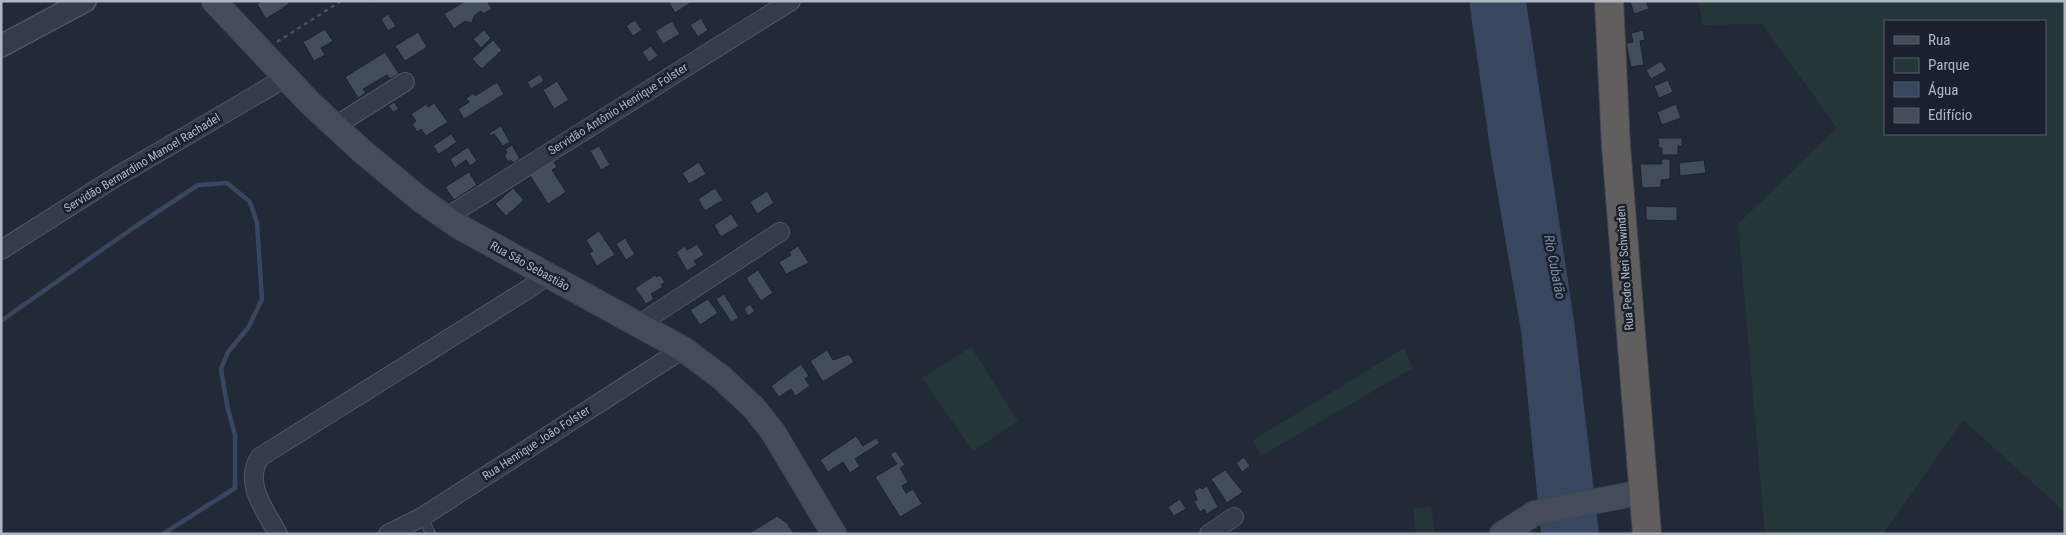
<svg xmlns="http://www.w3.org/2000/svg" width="2066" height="535" font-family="'Roboto Condensed',sans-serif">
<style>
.green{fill:#253639;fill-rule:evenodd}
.water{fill:#38465f}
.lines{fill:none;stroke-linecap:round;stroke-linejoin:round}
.stream{stroke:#38465f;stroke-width:4.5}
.building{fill:#434c5b;stroke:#1d232e}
.service-casing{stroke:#505662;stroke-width:11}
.minor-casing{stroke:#505662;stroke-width:20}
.tertiary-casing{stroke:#505662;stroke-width:24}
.secondary-casing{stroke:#3f4551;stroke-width:26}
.trunk-casing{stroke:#404652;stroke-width:30}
.path{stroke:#435357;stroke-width:2.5;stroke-dasharray:4 4;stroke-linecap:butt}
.service{stroke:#353c47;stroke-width:9}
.minor{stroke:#353c47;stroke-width:18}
.tertiary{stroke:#353c47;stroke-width:21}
.secondary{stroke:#444b5a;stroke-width:24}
.trunk{stroke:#605f5d;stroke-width:28}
.labels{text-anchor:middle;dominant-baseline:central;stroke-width:5;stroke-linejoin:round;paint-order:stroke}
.street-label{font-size:12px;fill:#b0b6c4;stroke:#1b212c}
.water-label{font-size:14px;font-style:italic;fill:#7a8baa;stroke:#1b212c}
</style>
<rect width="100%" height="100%" fill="#222937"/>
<g class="green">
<path d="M1698,1H2065V512L1963,420L1883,534H1765L1738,224L1837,128L1762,24L1703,25ZM1885,21H2045V134H1885Z"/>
<path d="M971,347L1018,421L973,451L922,378Z"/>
<path d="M1404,348L1413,368L1261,456L1253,440Z"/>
<path d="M1431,506L1435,534H1416L1413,509Z"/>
</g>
<path class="water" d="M1469,1H1526L1574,321L1599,534H1541L1521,331L1491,155Z"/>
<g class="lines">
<path class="stream" d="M1,321L133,228L198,185L227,183L250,202L257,223L262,299L248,328L228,352L221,369L227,405L235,435V488L163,534"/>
</g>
<g class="building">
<path d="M262,1H288L289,4L266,19L257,4Z"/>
<path d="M465,1H487L492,9L483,14L481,11L474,16L472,23L465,21L454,29L444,14Z"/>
<path d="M668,1H693L675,13Z"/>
<path d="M1630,1H1646L1649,9L1634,14Z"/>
<path d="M388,14L396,26L388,31L381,19Z"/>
<path d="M701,18L708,30L698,37L690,25Z"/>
<path d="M635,20L642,30L633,36L626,26Z"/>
<path d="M672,21L680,34L663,44L655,31Z"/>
<path d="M325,29L333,41L321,48L325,55L314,61L303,42Z"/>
<path d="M484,30L491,38L481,48L473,39Z"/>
<path d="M1643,30L1645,40L1640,41L1644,65L1631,67L1626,43L1633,42L1631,33Z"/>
<path d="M418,32L427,47L405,61L395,46Z"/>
<path d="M493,40L502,50L482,69L472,59Z"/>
<path d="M651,46L658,56L649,62L642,52Z"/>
<path d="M385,52L399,74L390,79L387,75L363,89L366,93L358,98L345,77Z"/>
<path d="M1661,61L1667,70L1651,79L1646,70Z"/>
<path d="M540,74L544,81L531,89L527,82Z"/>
<path d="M1668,80L1673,92L1659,98L1654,86Z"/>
<path d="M557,81L569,100L554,109L543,90Z"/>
<path d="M497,82L504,94L464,119L458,109L469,102L466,98L474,93L475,96Z"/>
<path d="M394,102L399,109L393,112L388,106Z"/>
<path d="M434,103L448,122L426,136L421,129L417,132L412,124L416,121L411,114L426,104L428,107Z"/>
<path d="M1676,104L1681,118L1662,125L1657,112Z"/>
<path d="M501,126L510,142L503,146L494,134L490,136L489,133Z"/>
<path d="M451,134L457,142L439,154L433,146Z"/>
<path d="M1658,138H1682V146H1678V155H1662V148H1659Z"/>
<path d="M512,145L520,159L513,163L511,160L508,162L504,155L507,153L505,149Z"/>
<path d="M599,146L610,165L601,170L590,151Z"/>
<path d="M468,147L477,161L470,166L466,160L455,168L450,159Z"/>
<path d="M552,159L557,167L552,170L566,192L548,204L529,174Z"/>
<path d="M1661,159H1670V179L1661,180V187L1642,188L1640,164H1662Z"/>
<path d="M1704,160L1706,173L1680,176L1679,163Z"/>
<path d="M699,162L706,174L689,184L682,173Z"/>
<path d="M469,172L477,185L454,200L445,187Z"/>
<path d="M513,188L524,200L506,216L495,204Z"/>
<path d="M715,188L723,200L705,211L698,199Z"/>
<path d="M767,191L774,203L757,214L750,202Z"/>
<path d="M1646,206L1677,207V221L1646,220Z"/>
<path d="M731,214L739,226L721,237L714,225Z"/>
<path d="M599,231L615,255L597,266L589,253L593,251L586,240Z"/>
<path d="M625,238L635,254L626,260L616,244Z"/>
<path d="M697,244L704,255L694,261L697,265L687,271L676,252L685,246L687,250Z"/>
<path d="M798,246L809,263L786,274L779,262L791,255L789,252Z"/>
<path d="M758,270L773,293L761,301L746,278Z"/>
<path d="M655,275L657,277L660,275L665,282L661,285L663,287L651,294L654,299L646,304L635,288Z"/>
<path d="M724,294L739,318L731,322L716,299Z"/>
<path d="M708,299L718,313L700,325L690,310Z"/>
<path d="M750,304L755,311L748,316L744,309Z"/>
<path d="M827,350L833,360L849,354L854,362L823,382L810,361Z"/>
<path d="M801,364L809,376L805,379L810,386L795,396L791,389L779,397L771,386Z"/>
<path d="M856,436L863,446L876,438L880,443L855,459L860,466L850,473L843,462L828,472L820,460Z"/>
<path d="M896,451L905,465L900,468L908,482L902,486L906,493L913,489L922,504L900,517L875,477L897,464L890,454Z"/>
<path d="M1244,457L1250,466L1242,472L1236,463Z"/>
<path d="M1225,470L1243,492L1227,503L1211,479Z"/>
<path d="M1207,486L1218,507L1207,514L1204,509L1200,512L1194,502L1197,500L1194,491L1200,487L1202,489Z"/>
<path d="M1180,499L1186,509L1174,516L1168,507Z"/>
<path d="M777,516L787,523L794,534H748Z"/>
</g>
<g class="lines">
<g class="service-casing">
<path id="service" d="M422,517L431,534"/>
</g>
<g class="minor-casing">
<g id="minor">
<path d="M335,126L405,82"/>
<path d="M445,218L791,1"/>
<path d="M1,250L116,177L285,78"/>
<path d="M638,325L780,232"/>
<path d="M278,534C265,510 243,483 260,457L533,286L547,275"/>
<path d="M388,534L422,517L683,349"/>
<path d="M1209,534L1234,517"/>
</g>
</g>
<g class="tertiary-casing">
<path id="tertiary" d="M1,46L85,1"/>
</g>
<g class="secondary-casing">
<g id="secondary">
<path d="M214,1L310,103L363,152L421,200L458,226L683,349L722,378L754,408L773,432L834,534"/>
<path d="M1502,534L1535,513L1643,492"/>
</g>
</g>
<g class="trunk-casing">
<path id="trunk" d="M1609,1L1616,146L1647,534"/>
</g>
<g class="path">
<path d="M371,1H374"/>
<path d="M277,42L341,1"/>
</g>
<use href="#service" class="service"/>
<use href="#minor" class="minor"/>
<use href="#tertiary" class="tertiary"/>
<use href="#secondary" class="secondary"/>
<use href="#trunk" class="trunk"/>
</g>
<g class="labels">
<g class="street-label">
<text transform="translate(618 109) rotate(-32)">Servidão Antônio Henrique Folster</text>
<text transform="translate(142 163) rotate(-31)">Servidão Bernardino Manoel Rachadel</text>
<text transform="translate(530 266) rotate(29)">Rua São Sebastião</text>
<text transform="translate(1625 268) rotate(-94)">Rua Pedro Neri Schwinden</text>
<text transform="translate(536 443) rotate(-33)">Rua Henrique João Folster</text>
</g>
<g class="water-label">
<text transform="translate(1555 267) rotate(79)">Rio Cubatão</text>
</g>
</g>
<rect width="2066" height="535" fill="none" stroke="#b0b6c4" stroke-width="5"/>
<rect x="1884" y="20" width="162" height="115" fill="#1b212c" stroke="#575d69"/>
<rect x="1894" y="36" width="25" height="8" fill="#444b5a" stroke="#575d69"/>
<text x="1928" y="45" font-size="15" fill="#b0b6c4">Rua</text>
<rect x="1894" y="58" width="25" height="15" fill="#253639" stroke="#575d69"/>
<text x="1928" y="70" font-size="15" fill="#b0b6c4">Parque</text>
<rect x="1894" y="82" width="25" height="15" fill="#38465f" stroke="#575d69"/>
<text x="1928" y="95" font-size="15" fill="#b0b6c4">Água</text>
<rect x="1894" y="108" width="25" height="15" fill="#434c5b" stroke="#575d69"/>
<text x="1928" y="120" font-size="15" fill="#b0b6c4">Edifício</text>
</svg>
